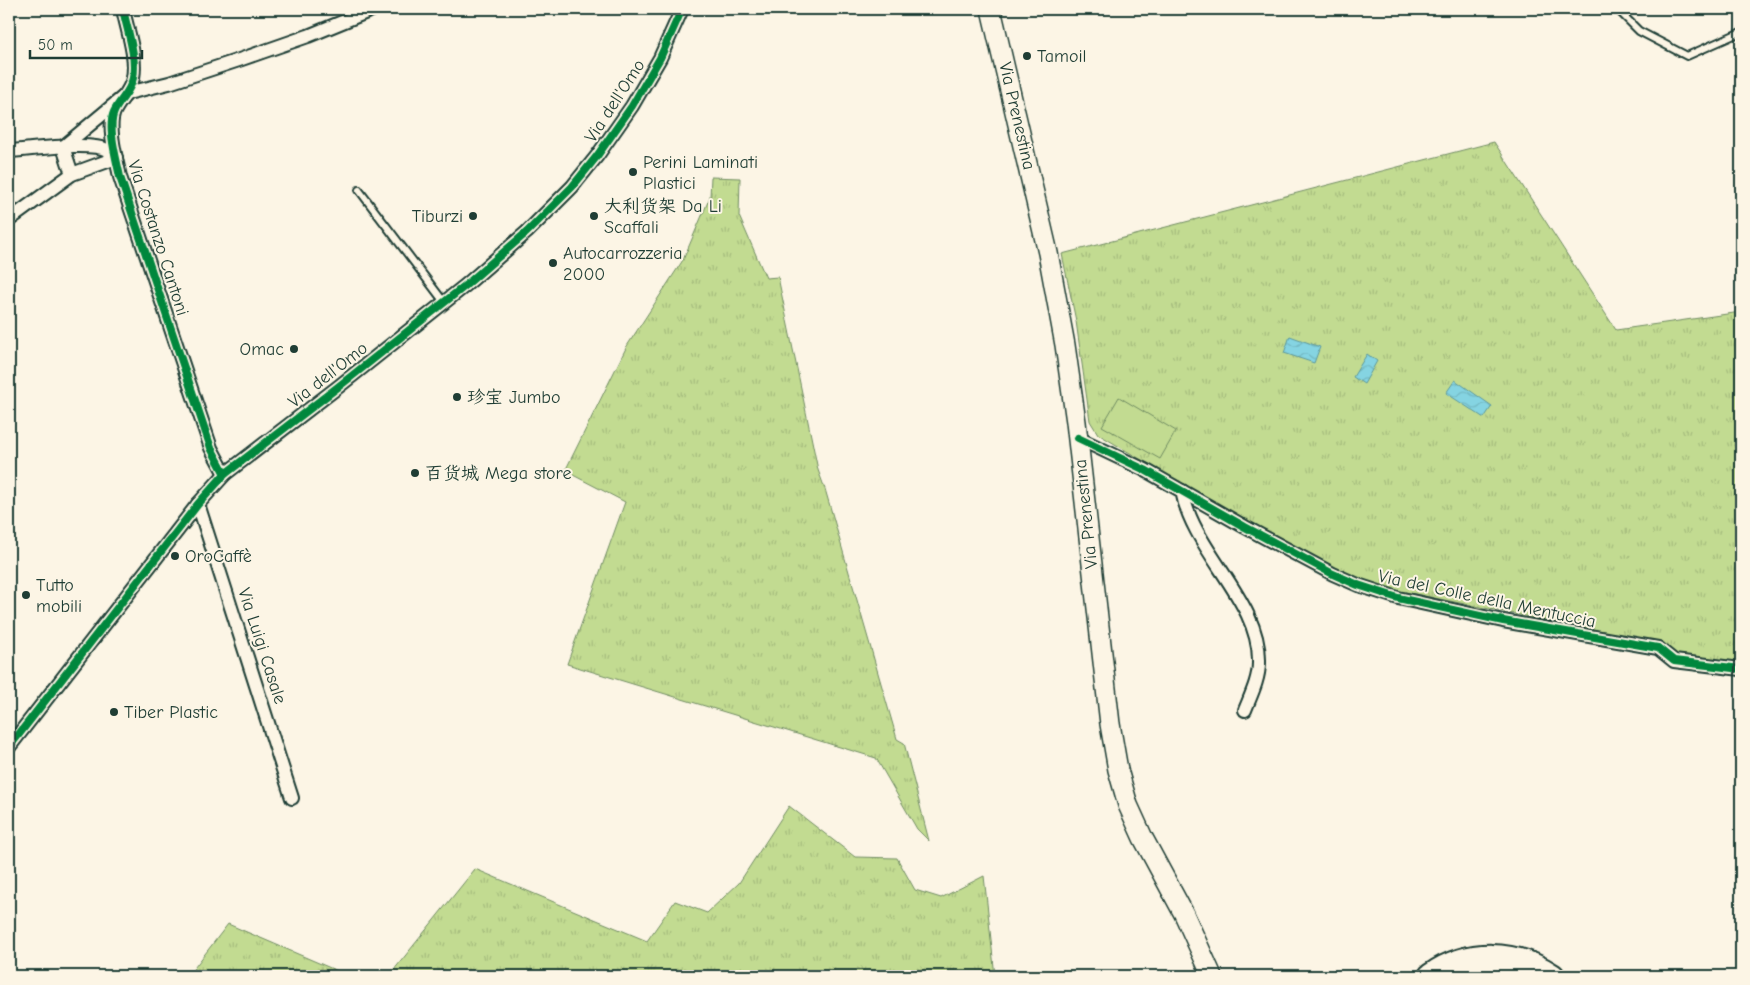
<svg xmlns="http://www.w3.org/2000/svg" width="1750" height="985" font-family="'Comic Neue','LXGW WenKai TC',sans-serif">
<style>
.grass{fill:url(#grass-tufts);stroke:#708c62}
.pitch{fill:#c2db91;stroke:#708c62}
.water{fill:url(#water-waves);stroke:#5c989c}
.lines{fill:none;stroke-linecap:round;stroke-linejoin:round}
.lane-casing{stroke:#1f3d34;stroke-width:10}
.street-casing{stroke:#1f3d34;stroke-width:16}
.secondary-casing{stroke:#1f3d34;stroke-width:22}
.highway-casing{stroke:#1f3d34;stroke-width:28}
.lane{stroke:#fcf5e5;stroke-width:6}
.street{stroke:#fcf5e5;stroke-width:12}
.secondary{stroke:#fcf5e5;stroke-width:19}
.highway{stroke:#fcf5e5;stroke-width:24}
.cycleway-casing{stroke:#fcf5e5;stroke-width:11}
.cycleway{stroke:#00873e;stroke-width:8}
.poi-dot{fill:#1f3d34;stroke:#fcf5e5;stroke-width:2}
.labels{text-anchor:middle;dominant-baseline:central;stroke-width:4;stroke-linejoin:round;paint-order:stroke}
.poi-label{font-size:18px;fill:#1f3d34;stroke:#fcf5e5;text-anchor:start}
.street-label{font-size:18px;fill:#1f3d34;stroke:#fcf5e5}
</style>
<defs>
<pattern id="grass-tufts" width="24" height="20" patternUnits="userSpaceOnUse" patternTransform="scale(1.25)"><rect width="24" height="20" fill="#c2db91"/><path d="M3 7l-1-3M5 7V3M7 7l1-3M15 17l-1-3M17 17v-4M19 17l1-3" fill="none" stroke="#a6bd7e"/></pattern>
<pattern id="water-waves" width="16" height="10" patternUnits="userSpaceOnUse" patternTransform="scale(1.25)"><rect width="16" height="10" fill="#85d4e2"/><path d="M0 5q4-4 8 0t8 0" fill="none" stroke="#72b7c2"/></pattern>
</defs>
<rect width="100%" height="100%" fill="#fcf5e5"/>
<filter id="ink" filterUnits="userSpaceOnUse"><feTurbulence type="fractalNoise" baseFrequency=".02" numOctaves="2"/><feDisplacementMap in="SourceGraphic" scale="10" xChannelSelector="R" yChannelSelector="G"/><feConvolveMatrix kernelMatrix="1 2 1 2 8 2 1 2 1" color-interpolation-filters="sRGB"/></filter>
<g filter="url(#ink)">
<g class="grass">
<path d="M1494,142L1616,330L1741,312V668L1670,656L1644,640L1380,587L1331,567L1184,485L1098,434L1090,421L1076,321L1062,254Z"/>
<path d="M711,177L740,178L739,216L766,278L778,277L818,470L825,489L897,739L904,743L929,841L917,829L876,758L567,664L625,502L573,475L566,469L627,346L683,260L710,197Z"/>
<path d="M789,806L855,857L897,858L915,890L941,898L984,876L995,976H389L475,869L647,941L675,901L707,913L739,883Z"/>
<path d="M228,924L349,976H188Z"/>
</g>
<path class="pitch" d="M1119,397L1176,431L1160,459L1102,426Z"/>
<g class="water">
<path d="M1290,336L1320,347L1314,363L1284,353Z"/>
<path d="M1367,354L1377,361L1364,384L1353,377Z"/>
<path d="M1455,380L1492,406L1484,418L1446,393Z"/>
</g>
<g class="lines">
<g class="lane-casing">
<g id="lane">
<path d="M1617,9L1639,31L1687,56L1741,32"/>
<path d="M359,190L444,302"/>
</g>
</g>
<g class="street-casing">
<g id="street">
<path d="M123,9C127,30 137,56 133,78C130,93 120,99 114,112C107,128 117,161 120,177L211,448L225,474"/>
<path d="M63,147L128,93L169,83L239,60L308,36L374,9"/>
<path d="M63,147L72,174"/>
<path d="M9,151C30,150 90,141 107,150C111,152 114,155 116,158"/>
<path d="M9,220L72,174L116,158"/>
<path d="M1078,438L1145,470L1245,527L1333,574L1358,585L1398,598L1503,621L1658,648L1674,661L1741,669"/>
<path d="M1182,491C1193,552 1261,601 1259,663C1259,679 1251,695 1245,710"/>
<path d="M198,504L292,798"/>
<path d="M9,747L198,504L225,474L338,387L466,285L527,232L572,187L597,156L632,106L660,58L682,9"/>
</g>
</g>
<g class="secondary-casing">
<path id="secondary" d="M991,9L1048,253L1065,345L1076,422L1110,724L1118,770L1128,805L1143,838L1184,914L1212,976"/>
</g>
<g class="highway-casing">
<g id="highway">
<path d="M1431,976C1468,950 1514,951 1552,976"/>
<path d="M1483,976H1498"/>
</g>
</g>
<use href="#lane" class="lane"/>
<use href="#street" class="street"/>
<use href="#secondary" class="secondary"/>
<use href="#highway" class="highway"/>
<g class="cycleway-casing">
<g id="cycleway">
<path d="M123,9C127,30 137,56 133,78C130,93 120,99 114,112C107,128 117,161 120,177L211,448L225,474"/>
<path d="M1078,438L1145,470L1245,527L1333,574L1358,585L1398,598L1503,621L1658,648L1674,661L1741,669"/>
<path d="M9,747L198,504L225,474L338,387L466,285L527,232L572,187L597,156L632,106L660,58L682,9"/>
</g>
</g>
<use href="#cycleway" class="cycleway"/>
</g>
</g>
<g class="poi-dot">
<circle cx="1027" cy="56" r="5"/>
<circle cx="633" cy="172" r="5"/>
<circle cx="473" cy="216" r="5"/>
<circle cx="594" cy="216" r="5"/>
<circle cx="553" cy="263" r="5"/>
<circle cx="294" cy="349" r="5"/>
<circle cx="457" cy="397" r="5"/>
<circle cx="415" cy="473" r="5"/>
<circle cx="175" cy="556" r="5"/>
<circle cx="26" cy="595" r="5"/>
<circle cx="114" cy="712" r="5"/>
</g>
<g class="labels">
<g class="poi-label">
<text x="1037" y="56">Tamoil</text>
<text x="643" y="162">Perini Laminati<tspan x="643" dy="21">Plastici</tspan></text>
<text x="604" y="206">大利货架 Da Li<tspan x="604" dy="21">Scaffali</tspan></text>
<text x="463" y="216" text-anchor="end">Tiburzi</text>
<text x="563" y="253">Autocarrozzeria<tspan x="563" dy="21">2000</tspan></text>
<text x="284" y="349" text-anchor="end">Omac</text>
<text x="467" y="397">珍宝 Jumbo</text>
<text x="425" y="473">百货城 Mega store</text>
<text x="185" y="556">OroCaffè</text>
<text x="36" y="585">Tutto<tspan x="36" dy="21">mobili</tspan></text>
<text x="124" y="712">Tiber Plastic</text>
</g>
<g class="street-label">
<text transform="translate(615 101) rotate(-57)">Via dell'Omo</text>
<text transform="translate(1017 116) rotate(77)">Via Prenestina</text>
<text transform="translate(158 238) rotate(72)">Via Costanzo Cantoni</text>
<text transform="translate(328 375) rotate(-38)">Via dell'Omo</text>
<text transform="translate(1086 514) rotate(-96)">Via Prenestina</text>
<text transform="translate(1487 599) rotate(12)">Via del Colle della Mentuccia</text>
<text transform="translate(262 646) rotate(72)">Via Luigi Casale</text>
</g>
</g>
<rect width="1750" height="985" fill="none" stroke="#fcf5e5" stroke-width="30"/>
<rect x="15" y="15" width="1720" height="955" fill="none" stroke="#1f3d34" stroke-width="2" filter="url(#ink)"/>
<path d="M30 50v8h112v-8" fill="none" stroke="#1f3d34" stroke-width="2.5"/>
<text x="38" y="50" font-size="15" fill="#1f3d34" stroke="#fcf5e5" stroke-width="4" paint-order="stroke">50 m</text>
</svg>
